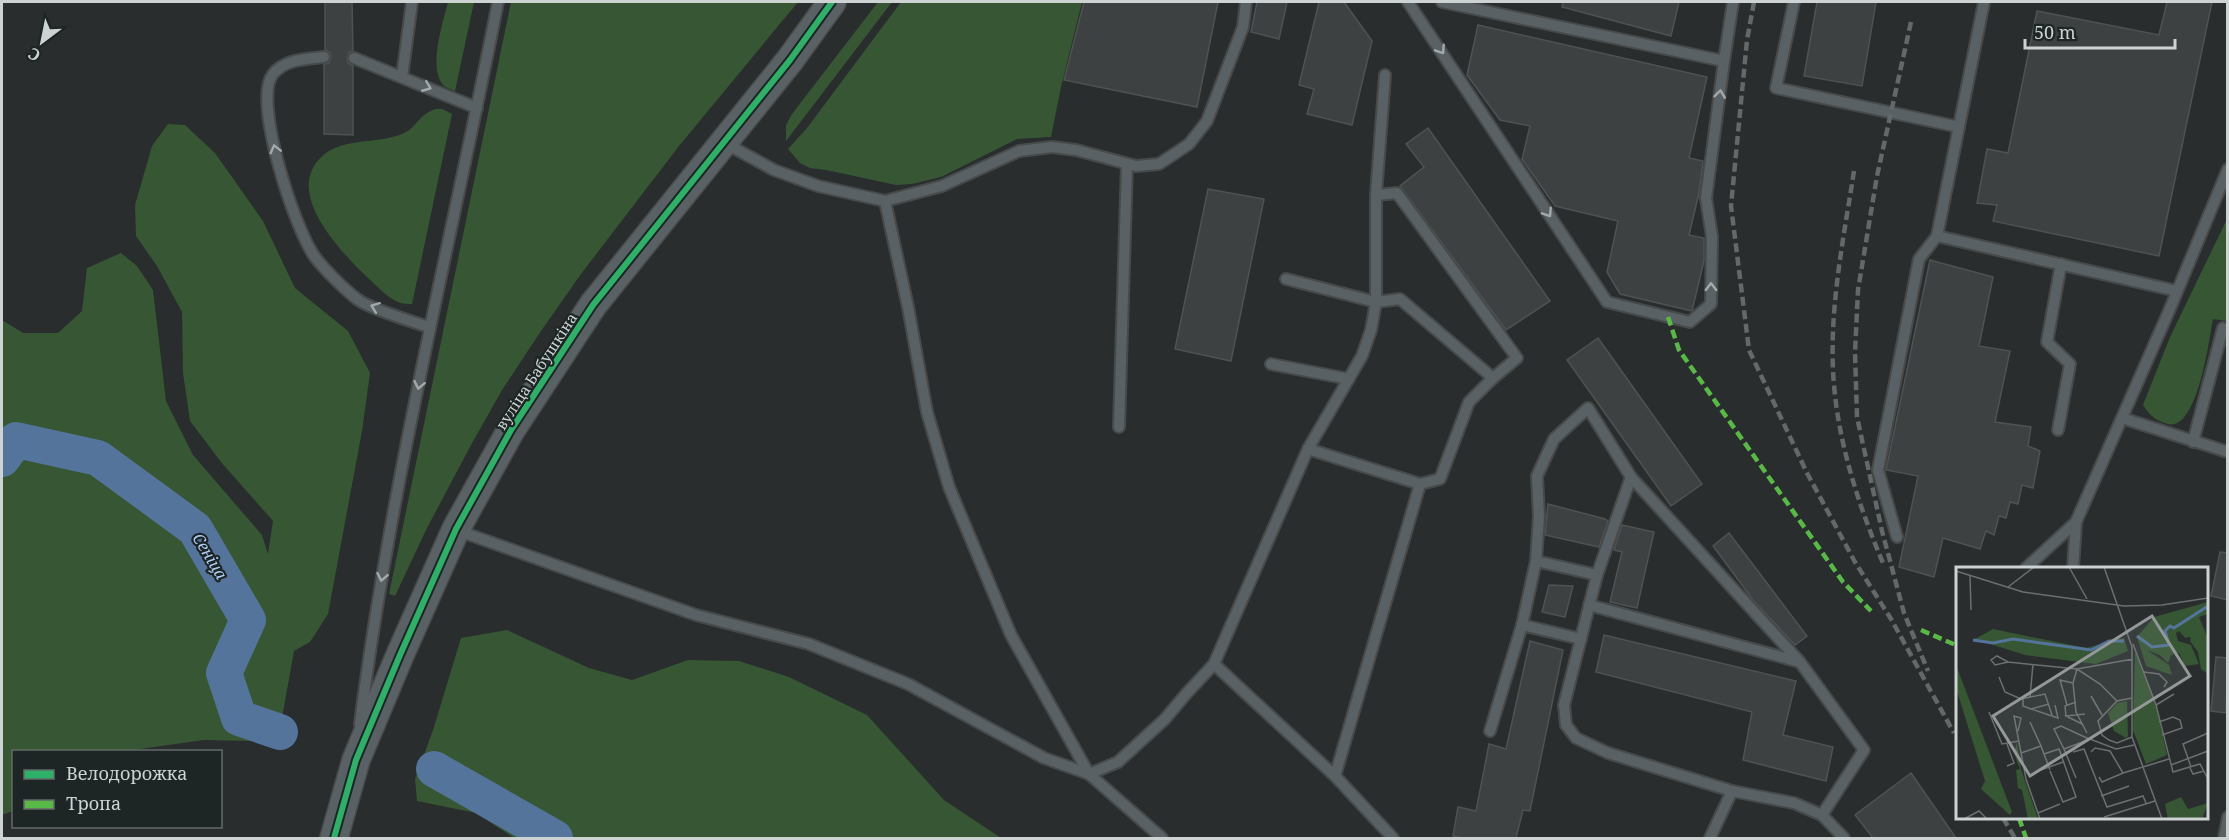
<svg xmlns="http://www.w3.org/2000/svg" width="2229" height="840" font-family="'Noto Serif',serif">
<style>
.green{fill:#365634}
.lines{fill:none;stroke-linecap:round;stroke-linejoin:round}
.river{stroke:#54749b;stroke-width:36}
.building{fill:#3e4141;stroke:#4e5251;stroke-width:1.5}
.service-casing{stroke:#474a4a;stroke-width:14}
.tertiary-casing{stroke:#474a4a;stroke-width:30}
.service{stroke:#596164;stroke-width:10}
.tertiary{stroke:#596164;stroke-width:27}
.rail{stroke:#63686a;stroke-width:4.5;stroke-dasharray:9 4.5;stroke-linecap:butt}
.quiet{stroke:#58b947;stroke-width:4.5;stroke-dasharray:9 4.5;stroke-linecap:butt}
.cycleway-casing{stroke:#1d2525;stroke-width:10}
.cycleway{stroke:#2db169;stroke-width:6}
.oneway{stroke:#a4aaac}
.labels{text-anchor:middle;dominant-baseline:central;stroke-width:4.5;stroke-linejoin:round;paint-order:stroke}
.street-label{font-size:15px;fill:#cdd2d2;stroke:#1d2525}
.water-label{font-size:16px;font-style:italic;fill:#afcef6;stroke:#1d2525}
.inset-river{fill:none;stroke:#54749b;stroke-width:3}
.inset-road{fill:none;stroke:#6b6f6f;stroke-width:1.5}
.view{fill:#949898;fill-opacity:0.15;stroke:#949898;stroke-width:3}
.inset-edge{fill:none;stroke:#cdd2d2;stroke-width:3}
</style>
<rect width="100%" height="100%" fill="#292d2d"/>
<g class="green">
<path d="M448,2H474L455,91C451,89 446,88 443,85C428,67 443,22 448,2Z"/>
<path d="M511,2H798L679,146L581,274L541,331L502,390L471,445L426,530L395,596L389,594Z"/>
<path d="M878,2H892L786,141V125L792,114Z"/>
<path d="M901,2H1082L1061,87L1051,137L1017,139L941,177L912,184L896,185L826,170L810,168L800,163L788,149L807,128Z"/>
<path d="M436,109H442L452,114L412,304C407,304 402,304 398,302C386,297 376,285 366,276C343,254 294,203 313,168C333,133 374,147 404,133C417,127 420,113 436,109Z"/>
<path d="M168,124L185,125L215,153L263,221L295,288L348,331L370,373L362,431L328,614L310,642L294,651L282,718L252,741L204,740L126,751L14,752L13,811L2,815V320L23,333H58L82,311L87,268L121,253L137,266L153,290L166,401L193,455L262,535L268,554L273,521L221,462L190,421L183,373L182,312L157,266L136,236L135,205L152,146Z"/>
<path d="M2227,219V321L2213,319C2209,339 2198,431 2168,424C2156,421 2150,416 2143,405L2170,337Z"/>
<path d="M507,630L589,668L632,680L688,660L739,661L789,677L867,715L944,800L1001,838H514L476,813L417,801L415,779L433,730L461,638Z"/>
</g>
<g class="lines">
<g class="river">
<path d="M2,459L16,440L98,458L195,529L248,620L224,673L239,718L280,732"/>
<path d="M434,769L555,838"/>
</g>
</g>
<g class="building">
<path d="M325,2H352L353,51L349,52L347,58L348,63L353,66V135L324,134V64L329,63L331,57L330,52L325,50Z"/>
<path d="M1084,2H1218L1197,107L1064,80Z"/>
<path d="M1257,2H1287L1279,39L1251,32Z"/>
<path d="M1319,2H1344L1372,41L1352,125L1307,114L1314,89L1299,85Z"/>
<path d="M1563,2H1679L1671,36L1562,7Z"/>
<path d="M1817,2H1876L1862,86L1804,76Z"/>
<path d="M2167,2H2212L2159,256L1993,221L1997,205L1977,203L1987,149L2008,153L2037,11L2159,35Z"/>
<path d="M1478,25L1707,77L1689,158L1703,161L1699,193L1689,235L1704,238V261L1692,311L1620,294L1607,272L1618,221L1555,206L1522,159L1530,126L1500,120L1467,75Z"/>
<path d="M1428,128L1550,301L1506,330L1400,186L1424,167L1406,144Z"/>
<path d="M1208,189L1264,199L1231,361L1175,349Z"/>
<path d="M1930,260L1993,277L1979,346L2010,351L1995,422L2031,427L2028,446L2040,451L2033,488L2022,485L2018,504L2010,502L2006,518L1999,516L1994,535L1986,531L1980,549L1943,538L1934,577L1899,567L1918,476L1886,470Z"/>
<path d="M1598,338L1702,484L1671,506L1567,360Z"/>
<path d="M1548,504L1605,519L1608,521L1599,547L1545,535Z"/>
<path d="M1622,525L1654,532L1637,608L1610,602L1622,552L1614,550Z"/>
<path d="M1729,533L1807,636L1795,645L1753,600L1713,546Z"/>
<path d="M2220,552L2228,553V600L2211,596Z"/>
<path d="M1549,585L1573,586L1565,617L1542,612Z"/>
<path d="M1604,635L1796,681L1783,735L1833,747L1826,781L1743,760L1752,712L1596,672Z"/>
<path d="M1530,641L1563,650L1530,811L1523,810L1516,838H1462L1453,836L1458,807L1476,811L1489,744L1506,749Z"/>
<path d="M2216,657L2228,658L2226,713L2211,711Z"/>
<path d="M1911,773L1956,838H1873L1855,815Z"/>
</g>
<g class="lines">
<g class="service-casing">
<g id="service">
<path d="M1408,2L1607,302L1690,322L1711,304L1712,237L1706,198L1724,61"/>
<path d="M1442,2L1724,61L1733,2"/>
<path d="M1794,2L1776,88L1959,127"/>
<path d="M1984,2L1937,236L2177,291"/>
<path d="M324,57C307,59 285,59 273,74C252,100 295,230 315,257C325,270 344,289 357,299C368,308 413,322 429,327"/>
<path d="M354,58L477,108"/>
<path d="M402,77L412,2"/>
<path d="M723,142L774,170L818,186L885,201L942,186L1019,151L1052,147L1076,150L1136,166L1159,164L1189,144L1207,121L1243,27L1246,2"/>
<path d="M885,201L908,307L927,412L949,487L1011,635L1089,774L1118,762L1165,719L1186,694L1214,664L1308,449L1362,356L1371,330L1376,302V195L1385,75"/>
<path d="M1286,279L1376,302L1400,299L1493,378L1517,358L1397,193L1376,195"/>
<path d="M1271,364L1349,379"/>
<path d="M2122,418L2228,452"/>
<path d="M1119,427L1127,164"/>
<path d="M2058,430L2070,364L2047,342L2061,264"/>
<path d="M2193,442L2223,328"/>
<path d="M1308,449L1420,484L1440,479L1469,402L1493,378"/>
<path d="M1631,477L1597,575L1564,705L1566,725L1576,738L1608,753L1732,791L1794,803L1822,815L1844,838"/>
<path d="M456,530L696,615L809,644L908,684L1044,758L1089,774L1162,838"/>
<path d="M1897,537L1878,470L1919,259L1937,236"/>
<path d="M1536,561L1539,516L1537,476L1554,439L1588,408L1631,477L1800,662"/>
<path d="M2026,568L2076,522"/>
<path d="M2073,568L2076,522L2169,311L2228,169"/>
<path d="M1589,605L1800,662L1864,750L1822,815"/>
<path d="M1581,639L1522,625L1536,561L1597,575"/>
<path d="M1214,664L1335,776L1420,484"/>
<path d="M360,724C391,481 451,242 498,2"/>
<path d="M1490,731L1522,625"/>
<path d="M1335,776L1393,838"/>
<path d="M1710,838L1732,791"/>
<path d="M2224,838L2228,817"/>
</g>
</g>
<g class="tertiary-casing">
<path id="tertiary" d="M334,838L356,760L400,655L456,529L511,430L593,305L790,60L832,2"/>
</g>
<use href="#service" class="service"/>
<use href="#tertiary" class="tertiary"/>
<g class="rail">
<path d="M1754,2L1747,40L1731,206L1749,350L1807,473L1855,562L1891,619L1954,733"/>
<path d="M1911,22L1877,176L1858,290L1855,353L1857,417L1882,531L1904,613L1928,671"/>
<path d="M1854,171C1844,236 1830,303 1833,370C1836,436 1857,502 1883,563"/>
<path d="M2003,818L2015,838"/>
</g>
<g class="quiet">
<path d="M1668,317L1679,350L1843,582L1871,611"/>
<path d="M1921,630L1958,646"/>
<path d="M2019,818L2026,838"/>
</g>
<g class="cycleway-casing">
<path id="cycleway" d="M334,838L356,760L400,655L456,529L511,430L593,305L790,60L832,2"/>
</g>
<use href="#cycleway" class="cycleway"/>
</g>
<defs><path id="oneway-chevron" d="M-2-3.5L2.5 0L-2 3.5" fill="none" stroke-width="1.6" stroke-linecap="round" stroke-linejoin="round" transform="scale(1.5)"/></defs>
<g class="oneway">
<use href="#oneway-chevron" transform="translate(1441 50) rotate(57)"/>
<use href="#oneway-chevron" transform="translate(427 87) rotate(22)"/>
<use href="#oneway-chevron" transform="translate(1720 94) rotate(-83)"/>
<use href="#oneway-chevron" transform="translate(275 149) rotate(-104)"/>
<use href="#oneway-chevron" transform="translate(1548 213) rotate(57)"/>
<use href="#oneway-chevron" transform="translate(1711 287) rotate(-90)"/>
<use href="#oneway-chevron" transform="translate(375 307) rotate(-159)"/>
<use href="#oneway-chevron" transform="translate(419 385) rotate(101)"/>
<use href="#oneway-chevron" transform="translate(382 577) rotate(101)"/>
</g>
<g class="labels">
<g class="street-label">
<text transform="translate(536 371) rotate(-57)">вуліца Бабушкіна</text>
</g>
<g class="water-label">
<text transform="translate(210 556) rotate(59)">Сеніца</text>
</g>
</g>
<g transform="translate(1956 567)">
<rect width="252" height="252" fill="#292d2d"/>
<path d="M252,35V47L243,50L251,69L252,107L245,102L242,85L234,74L235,70L229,71L223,64L220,66L222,74L235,78L243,97L229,99L223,86L215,88L212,96L204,88L191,83L213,98L216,108L190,99L181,70L198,50ZM37,62L130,81L168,71L172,84L140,97L69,88L19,72ZM179,84L200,139L211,188L190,197L177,163ZM0,98L56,245L54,248L25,222L29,214L0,121ZM171,134L172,169L170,171L158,164L152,146L161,136ZM61,175L65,202L82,252H72L66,223L62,221L60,203L64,202L58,186ZM225,230L232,242L252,236L246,252H212L209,237Z" fill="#365634"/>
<path class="inset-river" d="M181,69L196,80L213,78L209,64L214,59L218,61L252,39M17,73L37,76L57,72L135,83L153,74H168"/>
<path class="inset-road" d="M113,0L131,32M148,0L176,80V170L206,252M0,4L67,25L168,39L206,38L252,31M14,9L15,43M52,20L78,0M177,77L200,138L217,205L244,197L252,212M52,95L39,98L35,93L41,89L52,95L121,102L177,92M188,105L203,107L211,115L208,120M43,110L49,125L65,132L89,127L96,148M135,129L146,148M74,130L77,97M176,131L161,134L142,154L146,168L153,173L161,176L176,170M67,132V139L75,142L93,137M111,138L104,113L117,116M200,138L218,127M75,142L102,151L99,138M33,145L46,177L63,174M110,149L109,139L120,135M74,155L85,179M203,155L217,150L224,153L226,161L206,168M126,157L110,149L129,147M62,164L65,151L58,149L70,212L84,252M131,166L120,145L117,116L121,102L144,117L161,134M108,182L98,162L105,159L133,172M117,185L128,182L151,240L187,229L190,236M135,185L139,181L154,184L167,206L213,192M65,186L85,179L94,203M88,187L103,182L120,230L107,235L94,204M215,198L252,184M51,199L58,196L51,177M235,200L227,177L252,166M234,201L237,207L248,204M82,204L107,195M143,210L146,215L167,206M120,211L108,182L134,172L160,182L178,178M145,229L173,219M82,246L104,237M148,250L199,234M8,252L23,244L31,252"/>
<path class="view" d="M196,49L234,109L74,209L37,149Z"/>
<rect width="252" height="252" class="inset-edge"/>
</g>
<rect width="2229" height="840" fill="none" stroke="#cdd2d2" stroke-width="6"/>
<rect x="12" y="750" width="210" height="78" fill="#1d2525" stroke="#636a6a" stroke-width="1.5"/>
<rect x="24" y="770" width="30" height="9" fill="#2db169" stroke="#636a6a" stroke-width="1.5"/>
<text x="66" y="780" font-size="18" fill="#cdd2d2">Велодорожка</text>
<rect x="24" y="800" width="30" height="9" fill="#58b947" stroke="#636a6a" stroke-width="1.5"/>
<text x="66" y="810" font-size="18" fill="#cdd2d2">Тропа</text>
<g transform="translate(42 42) rotate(212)" stroke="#1d2525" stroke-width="4.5" paint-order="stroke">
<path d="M0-4.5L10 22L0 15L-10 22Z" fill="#cdd2d2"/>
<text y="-9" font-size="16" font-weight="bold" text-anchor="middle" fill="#cdd2d2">С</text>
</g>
<path d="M2025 39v9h150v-9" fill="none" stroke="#cdd2d2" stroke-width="3"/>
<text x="2034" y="39" font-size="18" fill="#cdd2d2" stroke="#1d2525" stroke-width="4.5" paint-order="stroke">50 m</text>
</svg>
